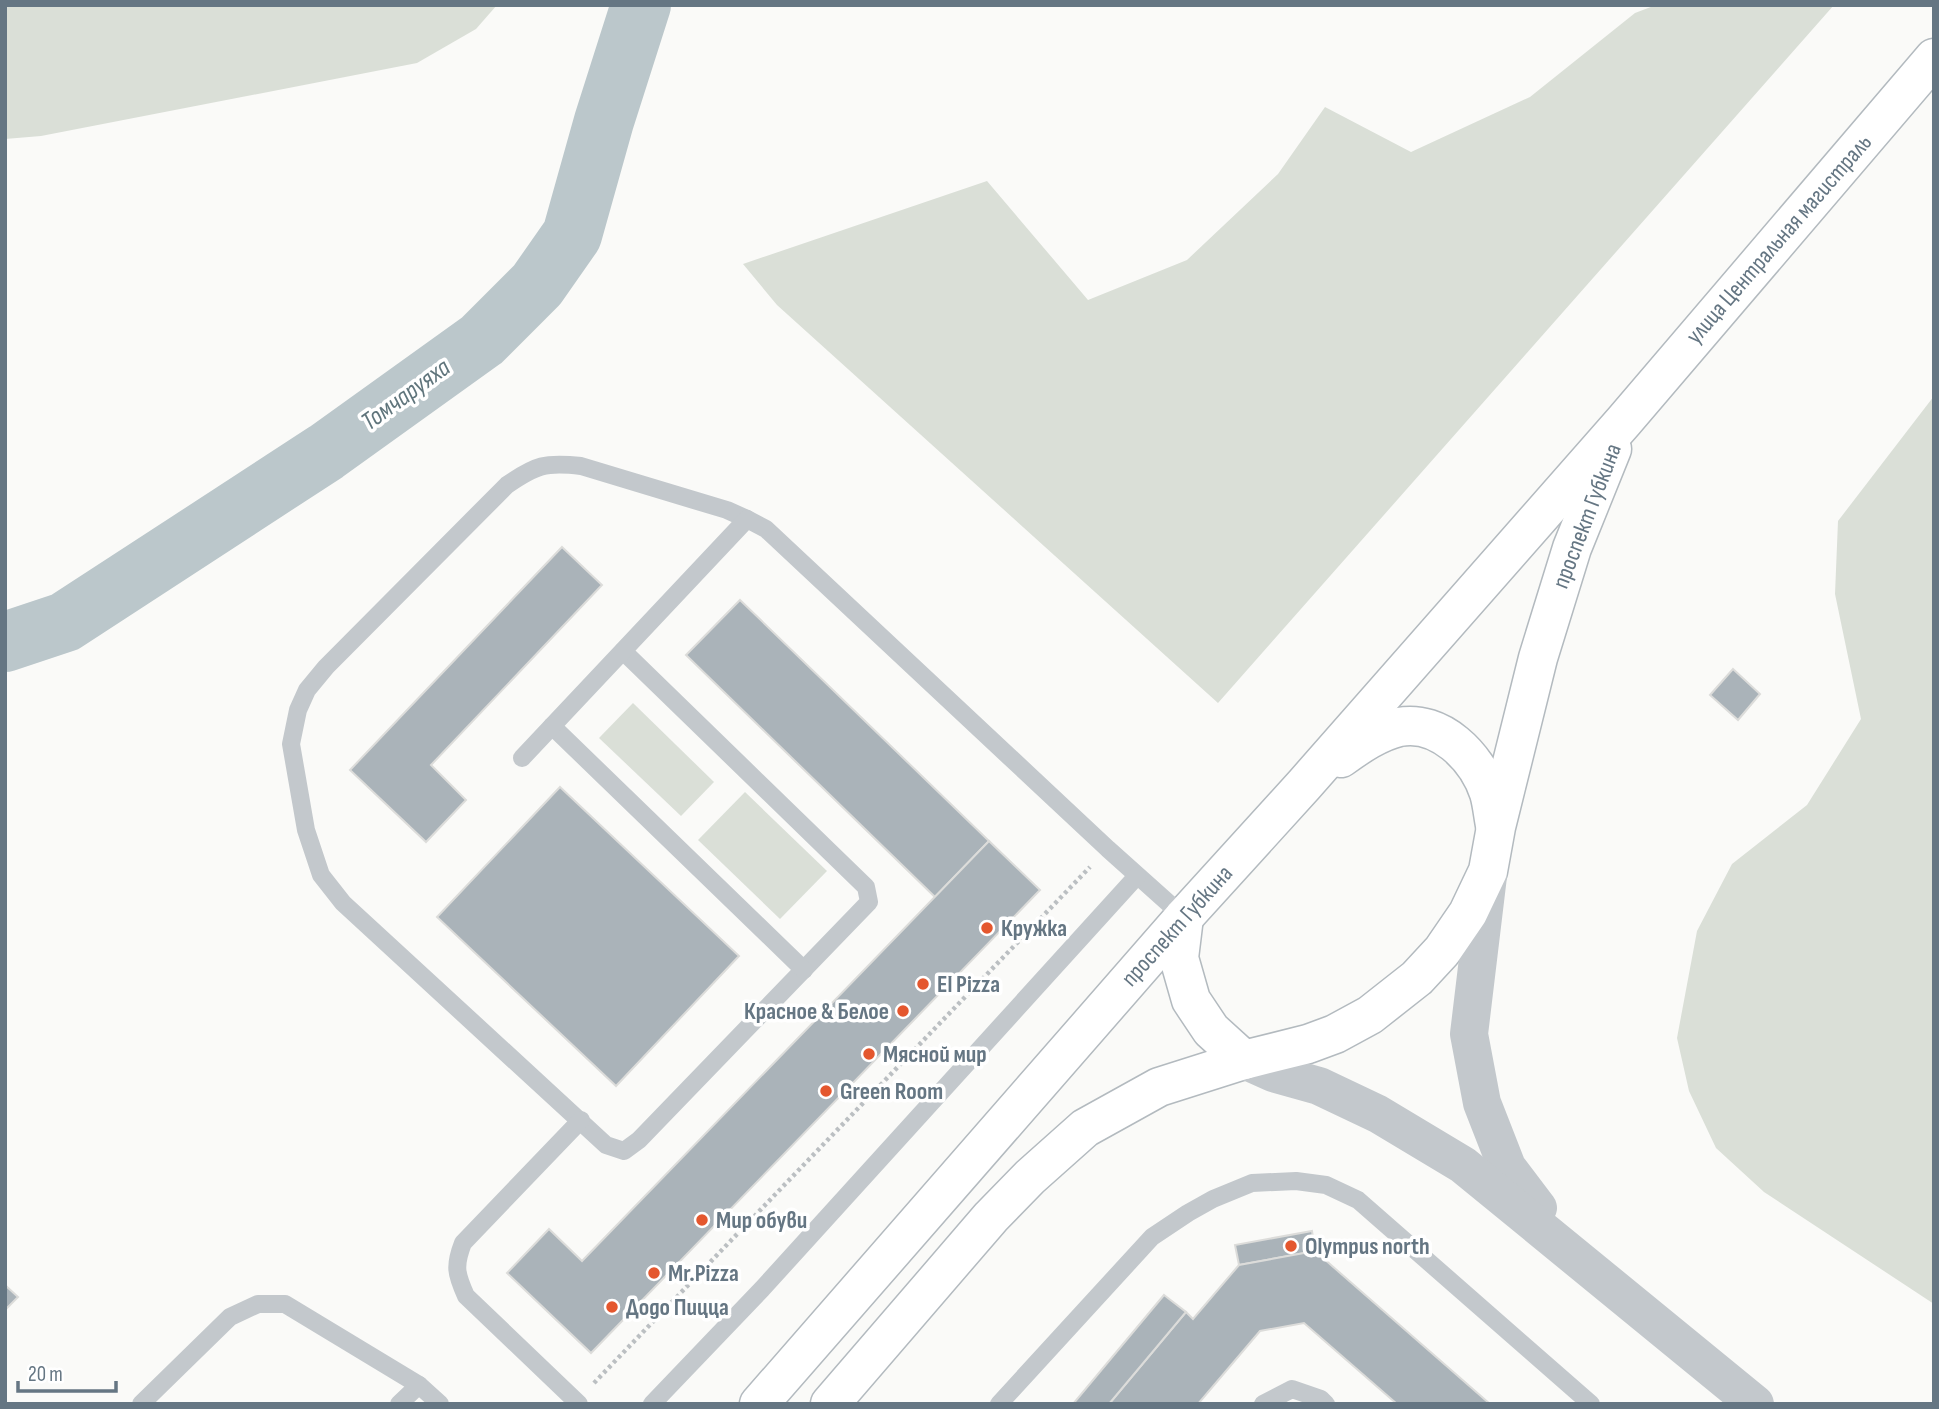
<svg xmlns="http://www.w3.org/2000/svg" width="1939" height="1409" font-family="'Sofia Sans Condensed',sans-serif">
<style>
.green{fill:#dadfd7}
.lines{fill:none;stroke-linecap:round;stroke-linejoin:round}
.river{stroke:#bbc7cb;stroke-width:60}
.building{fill:#aab3b9;stroke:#dcdcda;stroke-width:2}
.secondary-casing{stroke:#b3babf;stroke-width:41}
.path{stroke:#bbbfc2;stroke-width:4.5;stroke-dasharray:3.5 3.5;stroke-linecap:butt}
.service{stroke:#c3c8cc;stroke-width:18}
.tertiary{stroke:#c3c8cc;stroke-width:38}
.secondary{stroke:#fff;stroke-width:38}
.poi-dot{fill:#e4572e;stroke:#fff;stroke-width:2.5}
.labels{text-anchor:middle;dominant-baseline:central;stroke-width:7;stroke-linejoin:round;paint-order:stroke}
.street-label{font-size:24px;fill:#657683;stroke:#fff}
.poi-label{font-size:24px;font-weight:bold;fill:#657683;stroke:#fff;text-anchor:start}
.water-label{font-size:26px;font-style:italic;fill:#60757c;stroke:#fff}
</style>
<rect width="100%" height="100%" fill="#fafaf8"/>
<g class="green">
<path d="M5,5H497L476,29L417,63L41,136L5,139Z"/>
<path d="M1656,5H1834L1218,703L777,305L743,264L987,181L1088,300L1187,260L1278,174L1325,107L1411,152L1530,97L1635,13Z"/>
<path d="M1934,396V1304L1764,1192L1716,1148L1689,1091L1677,1038L1697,931L1732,864L1807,805L1861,719L1835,594L1838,521Z"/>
<path d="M633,703L714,782L681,816L599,738Z"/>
<path d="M745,792L827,871L780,919L698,840Z"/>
</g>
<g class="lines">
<path class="river" d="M5,642L65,622L326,452L482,340L537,285L572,235L604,121L641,5"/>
</g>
<g class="building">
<path d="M562,547L602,585L431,765L466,800L426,842L350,770Z"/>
<path d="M740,600L989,841L935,897L686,655Z"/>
<path d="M1733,669L1760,694L1738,720L1710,695Z"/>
<path d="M560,787L739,956L616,1086L437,917Z"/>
<path d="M989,841L1040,890L591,1353L507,1273L549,1229L582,1261Z"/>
<path d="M1312,1231L1315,1251L1239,1265L1235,1245Z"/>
<path d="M1315,1251L1490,1404H1397L1304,1323L1260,1331L1198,1404H1109L1186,1312L1193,1319L1239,1265Z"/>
<path d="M5,1285L18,1297L5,1310Z"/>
<path d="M1164,1295L1186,1312L1109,1404H1073Z"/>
</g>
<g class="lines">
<g class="secondary-casing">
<g id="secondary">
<path d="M1341,758C1359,745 1378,732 1399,727C1440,719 1477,757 1489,793C1492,803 1493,815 1495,825"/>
<path d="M1184,917L1179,958L1191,1000L1211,1030L1244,1060"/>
<path d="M759,1404L1184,917L1304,785L1624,421L1934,58"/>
<path d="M830,1404L991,1217L1030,1177L1085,1128L1159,1087L1244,1060L1308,1044L1335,1034L1370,1015L1417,978L1442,951L1468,913L1488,871L1496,827L1538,658L1572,548L1612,449"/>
</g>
</g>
<path class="path" d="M594,1383L1090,867"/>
<g class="service">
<path d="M623,651L866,887L869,902L639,1140L624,1151L606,1145L343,903L321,875L306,830L291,744L298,710L307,690L326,667L507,485C536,465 545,462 581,466L727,510L747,519"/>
<path d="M552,726L804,970"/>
<path d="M522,758L747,519L766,529L1108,849L1184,917"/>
<path d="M141,1404L230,1317L258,1304H285L419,1385L440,1404"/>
<path d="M399,1404L419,1385"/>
<path d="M579,1404L466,1296C456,1274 454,1266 463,1243L581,1120"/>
<path d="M652,1404L762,1289L1137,876"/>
<path d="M999,1404L1152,1237L1188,1213L1213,1199L1252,1183L1296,1181L1326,1185L1358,1200L1591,1404"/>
<path d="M1263,1404L1292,1389L1321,1399L1326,1404"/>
</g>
<g class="tertiary">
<path d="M1488,876L1469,1034L1482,1103L1507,1167L1538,1208"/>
<path d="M1244,1060L1273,1073L1319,1086L1378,1114L1463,1165L1755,1404"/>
</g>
<use href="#secondary" class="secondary"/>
</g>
<g class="poi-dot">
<circle cx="987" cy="928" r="7"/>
<circle cx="923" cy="984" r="7"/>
<circle cx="903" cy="1011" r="7"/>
<circle cx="869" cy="1054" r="7"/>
<circle cx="826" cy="1091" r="7"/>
<circle cx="702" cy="1220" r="7"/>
<circle cx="1291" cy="1246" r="7"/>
<circle cx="654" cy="1273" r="7"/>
<circle cx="612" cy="1307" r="7"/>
</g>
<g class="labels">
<g class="street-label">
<text transform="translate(1779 239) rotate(-49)">улица Центральная магистраль</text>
<text transform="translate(1587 516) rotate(-69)">проспект Губкина</text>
<text transform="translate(1177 926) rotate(-48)">проспект Губкина</text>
</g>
<g class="poi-label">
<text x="1001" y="928">Кружка</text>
<text x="937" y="984">El Pizza</text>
<text x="889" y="1011" text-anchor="end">Красное &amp; Белое</text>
<text x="883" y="1054">Мясной мир</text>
<text x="840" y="1091">Green Room</text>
<text x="716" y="1220">Мир обуви</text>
<text x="1305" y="1246">Olympus north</text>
<text x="668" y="1273">Mr.Pizza</text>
<text x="626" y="1307">Додо Пицца</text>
</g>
<g class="water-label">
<text transform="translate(406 395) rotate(-36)">Томчаруяха</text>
</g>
</g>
<rect width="1939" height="1409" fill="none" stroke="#657683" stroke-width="14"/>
<path d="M18 1381v10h98v-10" fill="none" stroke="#657683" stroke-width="3.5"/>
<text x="28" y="1381" font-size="21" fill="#657683" stroke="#ffffff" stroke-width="5" paint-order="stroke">20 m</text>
</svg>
